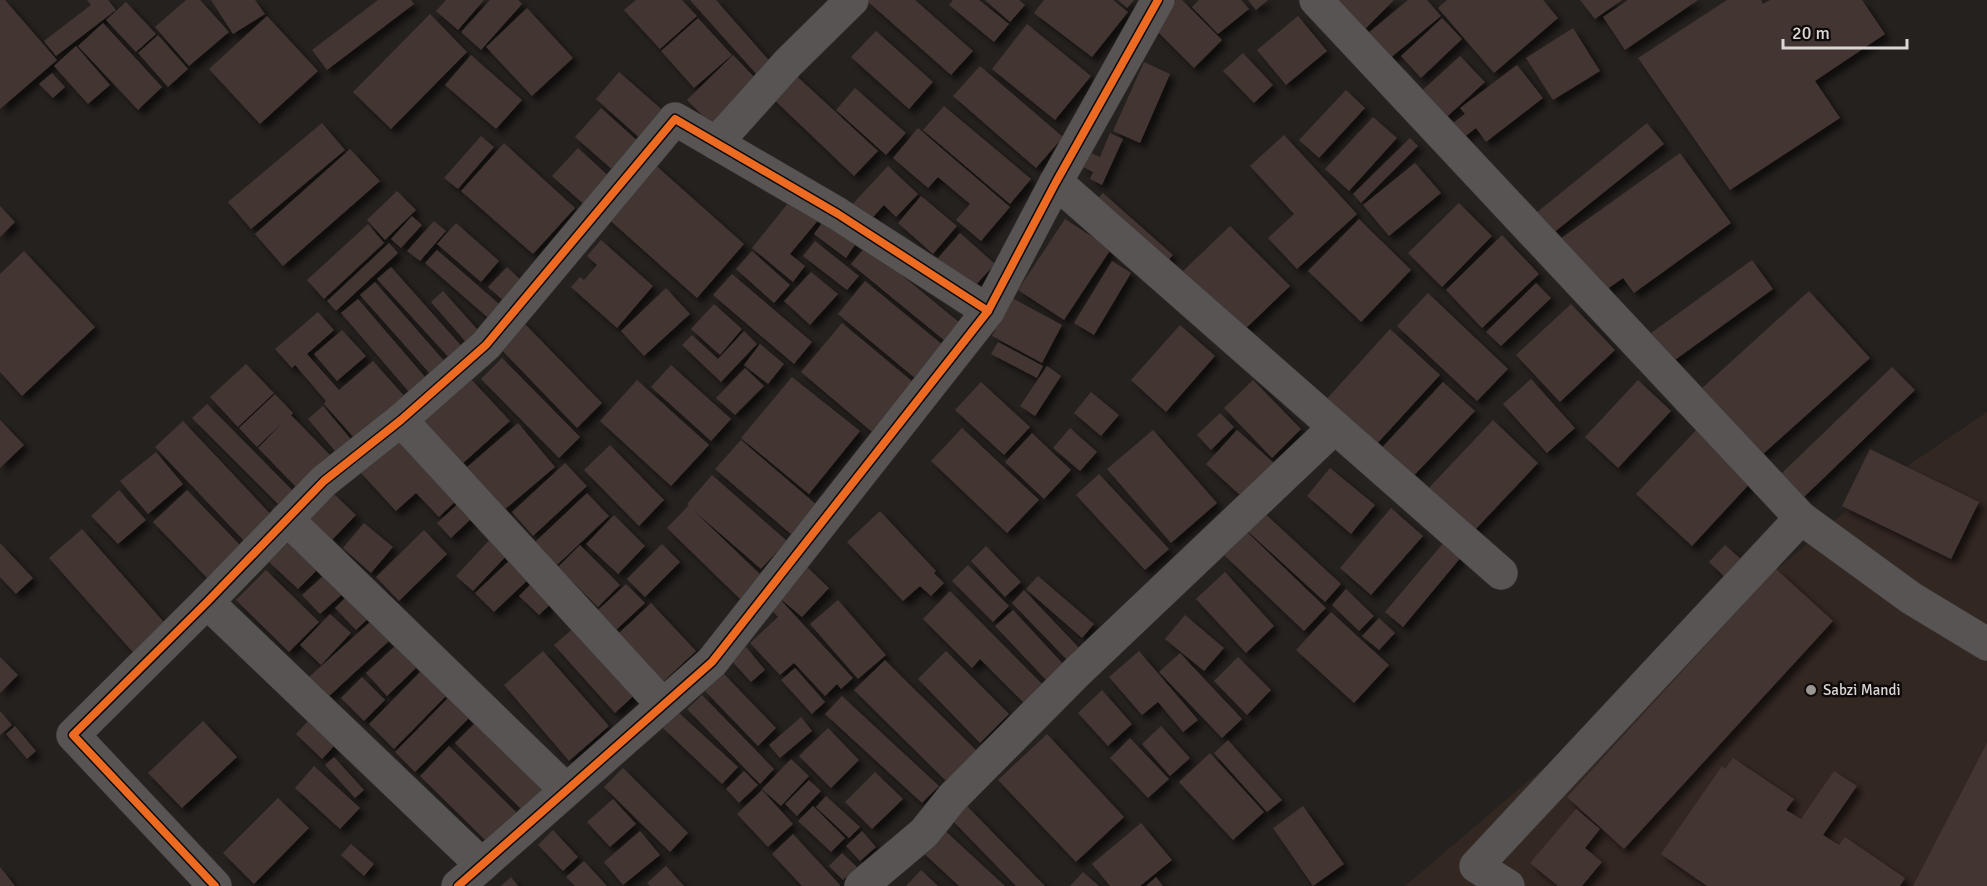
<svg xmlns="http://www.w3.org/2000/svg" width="1987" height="886" font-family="Signika,sans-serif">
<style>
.built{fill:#332722}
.building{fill:#433632;filter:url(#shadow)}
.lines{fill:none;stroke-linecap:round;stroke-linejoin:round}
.street-casing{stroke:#3f3c3b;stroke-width:34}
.street{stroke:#575453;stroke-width:33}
.cycleway-casing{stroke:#0d0a09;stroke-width:11}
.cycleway{stroke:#ed6a23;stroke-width:8}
.poi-dot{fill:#9c9795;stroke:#0d0a09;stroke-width:2}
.labels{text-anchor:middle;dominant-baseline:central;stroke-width:5;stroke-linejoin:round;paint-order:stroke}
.poi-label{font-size:15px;fill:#dcd7d5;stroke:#0d0a09;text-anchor:start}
</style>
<defs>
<filter id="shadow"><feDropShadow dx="5.5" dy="5.5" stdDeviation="3" flood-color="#0009"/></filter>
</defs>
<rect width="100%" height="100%" fill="#25211f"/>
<path class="built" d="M1987,412V886H1405L1866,494Z"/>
<g class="building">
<path d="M0,0H5L57,60L0,109Z"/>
<path d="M87,0H108L116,10L56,56L44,41L91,5Z"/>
<path d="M186,0H200L229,32L189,66L155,27Z"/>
<path d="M211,0H255L265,14L233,34Z"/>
<path d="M378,0H411L414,4L327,70L312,50Z"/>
<path d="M446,0H484L458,30L436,11Z"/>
<path d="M490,0H518L522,4L481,50L461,32Z"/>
<path d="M636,0H682L697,16L660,49L624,10Z"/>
<path d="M690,0H716L773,65L759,77Z"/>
<path d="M866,0H915L973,51L951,75Z"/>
<path d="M953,0H979L1009,24L994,42L949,5Z"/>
<path d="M985,0H1019L1025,5L1010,22Z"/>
<path d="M1044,0H1113L1128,12L1092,57L1034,13Z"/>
<path d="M1118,0H1134L1127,8Z"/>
<path d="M1176,0H1182L1222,40L1194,68L1151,25Z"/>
<path d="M1199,0H1241L1249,9L1218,34L1192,7Z"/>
<path d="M1248,0H1268L1256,10Z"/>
<path d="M1333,0H1394L1364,30Z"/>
<path d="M1408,0H1427L1441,16L1382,65L1361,39Z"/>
<path d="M1447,0H1543L1558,18L1494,73L1438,8Z"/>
<path d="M1580,0H1622L1595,19Z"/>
<path d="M1628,0H1698L1625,50L1603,17Z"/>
<path d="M1727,0H1761L1763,4L1770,0H1862L1885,34L1815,81L1840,118L1730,190L1638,58Z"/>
<path d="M126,2L156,34L136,52L106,20Z"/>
<path d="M527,8L573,58L532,96L486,47Z"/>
<path d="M430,14L467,52L391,129L353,92Z"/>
<path d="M267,16L318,71L260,124L209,69Z"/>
<path d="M1298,16L1327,51L1286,85L1257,50Z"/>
<path d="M698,18L732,55L694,88L661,51Z"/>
<path d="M1442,18L1462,39L1421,78L1401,56Z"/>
<path d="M103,23L162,87L138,110L78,46Z"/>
<path d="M1027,24L1091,76L1055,120L992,69Z"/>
<path d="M1573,28L1600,71L1553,100L1526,58Z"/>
<path d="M876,31L933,82L909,109L851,57Z"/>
<path d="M158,35L188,69L168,87L138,53Z"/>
<path d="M76,46L110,85L88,104L54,66Z"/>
<path d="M1243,53L1273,85L1254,103L1223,71Z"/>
<path d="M471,55L522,100L496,129L445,85Z"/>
<path d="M733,55L758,81L713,126L687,100Z"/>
<path d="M1460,56L1485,82L1438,125L1414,98Z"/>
<path d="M1144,62L1170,74L1140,143L1113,131Z"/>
<path d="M1517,65L1543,98L1486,142L1476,128L1454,145L1443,131L1465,114L1460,108Z"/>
<path d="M980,66L1063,137L1036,168L953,96Z"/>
<path d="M790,70L878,151L854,176L768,94Z"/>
<path d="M619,72L667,114L643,141L596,99Z"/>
<path d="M52,73L65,87L53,98L39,84Z"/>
<path d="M855,88L906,133L886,155L836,110Z"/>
<path d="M1346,90L1365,108L1319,158L1299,140Z"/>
<path d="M944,106L1031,179L1010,204L923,130Z"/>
<path d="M601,108L641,144L615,172L575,137Z"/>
<path d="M1373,117L1397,138L1349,191L1325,169Z"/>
<path d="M322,123L345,150L251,229L228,202Z"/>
<path d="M1647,123L1664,144L1547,238L1530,218Z"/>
<path d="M918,128L1010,207L981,241L956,220L970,204L938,177L928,188L893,158Z"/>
<path d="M1110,133L1123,139L1102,185L1090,179L1093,172L1083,167L1089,152L1100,157Z"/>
<path d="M1284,135L1357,214L1297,269L1268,238L1294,214L1250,166Z"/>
<path d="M481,136L494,147L458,189L444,178Z"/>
<path d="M1410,138L1418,146L1361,203L1353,194Z"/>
<path d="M504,143L575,208L533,254L461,191Z"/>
<path d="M578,148L613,180L588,208L552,176Z"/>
<path d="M350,149L380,181L283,266L255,234Z"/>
<path d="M1680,153L1731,223L1634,293L1623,278L1596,297L1556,242Z"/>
<path d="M652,162L744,244L697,298L604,215Z"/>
<path d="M1415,163L1441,193L1389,236L1363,205Z"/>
<path d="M888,166L918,194L896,217L884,205L865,226L847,210Z"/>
<path d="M397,191L416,210L385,240L367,220Z"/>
<path d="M1103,193L1173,255L1161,268L1092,205Z"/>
<path d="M921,196L957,226L933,254L898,223Z"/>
<path d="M793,197L820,218L790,254L805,266L793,282L752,248Z"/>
<path d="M1459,203L1492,236L1442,287L1408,253Z"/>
<path d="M0,206L15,222L0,237Z"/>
<path d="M412,216L422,225L401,248L391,239Z"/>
<path d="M825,219L857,242L846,258L814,234Z"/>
<path d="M1065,219L1111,249L1064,320L1018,290Z"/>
<path d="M1359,219L1411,270L1361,322L1308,271Z"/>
<path d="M434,221L446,231L420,261L407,251Z"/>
<path d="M456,223L499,261L481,282L437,244Z"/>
<path d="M368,224L384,243L324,299L307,280Z"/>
<path d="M1230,226L1290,286L1240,334L1181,273Z"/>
<path d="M960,233L995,264L973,288L938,258Z"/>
<path d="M1502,235L1539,274L1482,328L1446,290Z"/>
<path d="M601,240L653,286L617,328L571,287L580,277L584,280L597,265L587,256Z"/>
<path d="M815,241L859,276L847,290L803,256Z"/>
<path d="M389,243L398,253L336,311L327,301Z"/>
<path d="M866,246L965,327L950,345L851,264Z"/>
<path d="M437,250L506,310L494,323L425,263Z"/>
<path d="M24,251L95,327L22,396L0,372V274Z"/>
<path d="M752,251L790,285L774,303L736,269Z"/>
<path d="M1752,260L1773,289L1668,365L1647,336Z"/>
<path d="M1112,261L1131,273L1094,335L1074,323Z"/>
<path d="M391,267L465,350L452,361L377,279Z"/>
<path d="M507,267L524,283L506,303L488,287Z"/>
<path d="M811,272L838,294L810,325L784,301Z"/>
<path d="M732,274L812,342L794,364L713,295Z"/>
<path d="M865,281L944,346L916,379L838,314Z"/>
<path d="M375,282L446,363L432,376L360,295Z"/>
<path d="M1536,283L1551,298L1501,346L1486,332Z"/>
<path d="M666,288L690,314L644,356L621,331Z"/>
<path d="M443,291L485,338L472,349L431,302Z"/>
<path d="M1809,291L1870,358L1762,455L1701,389Z"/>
<path d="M1428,293L1508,369L1477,401L1397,326Z"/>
<path d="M1012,298L1062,325L1042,363L992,336Z"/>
<path d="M358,299L426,378L409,392L341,313Z"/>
<path d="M714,304L742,329L720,355L691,329Z"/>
<path d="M1571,304L1615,350L1560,402L1516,355Z"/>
<path d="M318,312L334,330L307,354L339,390L373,361L406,398L356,440L324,404L326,401L295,365L292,368L275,349Z"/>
<path d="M520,319L602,403L577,428L495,343Z"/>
<path d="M842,323L919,387L878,437L801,372Z"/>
<path d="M1180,325L1215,356L1166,412L1131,380Z"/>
<path d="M1390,329L1440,375L1374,447L1324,402Z"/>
<path d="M342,330L366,356L337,381L314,354Z"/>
<path d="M744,331L757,344L721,382L682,345L692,335L718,359Z"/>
<path d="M998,342L1043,366L1037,378L991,354Z"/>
<path d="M760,344L784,364L768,384L744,365Z"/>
<path d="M502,358L580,437L559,458L481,379Z"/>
<path d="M246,364L274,393L238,427L210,397Z"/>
<path d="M671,365L731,419L711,441L651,387Z"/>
<path d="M1047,366L1061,376L1035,416L1020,406Z"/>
<path d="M1892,367L1915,390L1804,497L1781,474Z"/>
<path d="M745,368L764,386L735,415L716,398Z"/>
<path d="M792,377L860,431L809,494L741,438Z"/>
<path d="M470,378L510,421L462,464L423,420Z"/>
<path d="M1531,379L1575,428L1547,453L1503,404Z"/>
<path d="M637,380L709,445L671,486L600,421Z"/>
<path d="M1253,380L1301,429L1272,458L1224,408Z"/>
<path d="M1638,380L1671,411L1618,468L1585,437Z"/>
<path d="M981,382L1030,427L1004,455L955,410Z"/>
<path d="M1443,382L1475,411L1407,483L1376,454Z"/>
<path d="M1091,392L1119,415L1101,436L1074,413Z"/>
<path d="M275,394L293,413L291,415L332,457L299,490L258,448L285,420L257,447L239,428Z"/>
<path d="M207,404L297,495L283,509L192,418Z"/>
<path d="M323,406L355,444L340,457L308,419Z"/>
<path d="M1220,413L1234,427L1211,450L1197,435Z"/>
<path d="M0,420L24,445L0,468Z"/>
<path d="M1493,420L1538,463L1473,532L1427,490Z"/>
<path d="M183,421L275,519L248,545L155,447Z"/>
<path d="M518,423L555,467L503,511L466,468Z"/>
<path d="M1699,427L1755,478L1692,546L1636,494Z"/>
<path d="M962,428L1039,500L1007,533L931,461Z"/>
<path d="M1070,428L1097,452L1080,471L1053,448Z"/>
<path d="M1153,430L1217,503L1171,543L1107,469Z"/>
<path d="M1237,430L1274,463L1242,497L1206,464Z"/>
<path d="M1032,433L1071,470L1044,499L1005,462Z"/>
<path d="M399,436L458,499L439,517L416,493L396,511L361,473Z"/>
<path d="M741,440L818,506L792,535L715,469Z"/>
<path d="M610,445L664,500L639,526L584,470Z"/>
<path d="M1870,449L1979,502L1951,559L1842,506Z"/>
<path d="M156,452L183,484L148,514L120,481Z"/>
<path d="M565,463L587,486L533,536L512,512Z"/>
<path d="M1330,468L1375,505L1351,534L1307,496Z"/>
<path d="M1099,474L1169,549L1145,570L1076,495Z"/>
<path d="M712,475L787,541L761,569L693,510L765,579L743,602L667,528L689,505L687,504Z"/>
<path d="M119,490L146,520L118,544L91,516Z"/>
<path d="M187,490L242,547L209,580L153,522Z"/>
<path d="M587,493L609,516L556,566L534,543Z"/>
<path d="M334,494L356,515L331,541L309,519Z"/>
<path d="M460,502L474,516L451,538L437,523Z"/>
<path d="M1391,508L1423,536L1371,595L1340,568Z"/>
<path d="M1260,509L1341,584L1325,602L1243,527Z"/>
<path d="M880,511L936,571L934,573L944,583L931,596L920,586L903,601L847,542Z"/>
<path d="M614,515L645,546L618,574L586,544Z"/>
<path d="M364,523L393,547L371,573L343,548Z"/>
<path d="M82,529L170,629L138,658L49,558Z"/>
<path d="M424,530L447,554L399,601L376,577Z"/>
<path d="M1246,531L1326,608L1304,631L1224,555Z"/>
<path d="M495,534L512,550L473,591L456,576Z"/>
<path d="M296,535L324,563L298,589L269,562Z"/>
<path d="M1445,541L1462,556L1403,627L1385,612Z"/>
<path d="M0,543L33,578L16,594L0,577Z"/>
<path d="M662,544L680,562L645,597L627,579Z"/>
<path d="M580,545L620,585L598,607L558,567Z"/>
<path d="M1725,545L1750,567L1732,584L1709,562Z"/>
<path d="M986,546L1021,582L1005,597L971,561Z"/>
<path d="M514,556L533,575L494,612L475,593Z"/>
<path d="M968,565L1009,606L993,622L952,581Z"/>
<path d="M806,566L829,588L802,617L777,596Z"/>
<path d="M1776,569L1833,621L1624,849L1567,797Z"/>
<path d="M266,570L319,622L289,652L236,600Z"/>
<path d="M330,570L348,589L320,614L302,595Z"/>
<path d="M1225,572L1274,626L1246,653L1196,599Z"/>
<path d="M1038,576L1094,624L1082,638L1026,589Z"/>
<path d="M537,578L557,598L539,615L519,596Z"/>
<path d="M626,584L645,603L616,630L598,610Z"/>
<path d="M1346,589L1374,616L1359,631L1332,605Z"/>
<path d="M1024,590L1083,652L1071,664L1012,603Z"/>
<path d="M352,591L373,614L356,630L335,608Z"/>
<path d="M950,591L1045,687L1026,705L980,659L972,668L923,619Z"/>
<path d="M777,596L853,678L841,689L837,684L825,696L794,663L780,675L750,643L778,617L767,605Z"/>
<path d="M838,600L886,655L858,679L810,624Z"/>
<path d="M651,603L696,651L664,681L619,633Z"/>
<path d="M1013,610L1065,666L1048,682L995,626Z"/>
<path d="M1331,612L1389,665L1354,703L1296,650Z"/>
<path d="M330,614L351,633L321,665L300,645Z"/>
<path d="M1185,615L1224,648L1204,671L1165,639Z"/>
<path d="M1379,618L1395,633L1379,650L1362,636Z"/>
<path d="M371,621L389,641L327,698L308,678Z"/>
<path d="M581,622L641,689L615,713L554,645Z"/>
<path d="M396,645L417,667L387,696L366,673Z"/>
<path d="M746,647L765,670L751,682L730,659Z"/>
<path d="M543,651L609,726L569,761L504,685Z"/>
<path d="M946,651L1009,714L980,743L918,679Z"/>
<path d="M1139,651L1198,720L1183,732L1158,702L1142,715L1109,677Z"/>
<path d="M1180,653L1242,719L1222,738L1159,672Z"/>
<path d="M0,657L18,675L0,693Z"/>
<path d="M1238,657L1271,690L1247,715L1214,681Z"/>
<path d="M885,660L977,751L947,782L854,690Z"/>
<path d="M795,668L825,702L812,714L781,680Z"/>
<path d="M421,671L446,696L394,749L369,724Z"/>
<path d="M723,673L776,728L758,746L705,691Z"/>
<path d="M362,677L385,700L364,721L341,698Z"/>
<path d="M1102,690L1132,724L1108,746L1078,713Z"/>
<path d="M451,695L472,715L415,772L395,752Z"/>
<path d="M702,695L774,769L760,784L687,709Z"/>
<path d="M842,696L939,786L922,803L825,714Z"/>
<path d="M0,711L12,725L0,735Z"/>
<path d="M678,712L738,767L722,784L663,728Z"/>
<path d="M482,716L549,783L522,810L455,743Z"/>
<path d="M801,717L812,731L780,758L769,745Z"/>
<path d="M310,719L336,744L322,759L296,734Z"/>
<path d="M203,721L237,757L182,808L148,773Z"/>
<path d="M15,726L36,751L27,759L6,734Z"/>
<path d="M1161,726L1190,758L1170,776L1142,744Z"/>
<path d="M828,728L859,760L831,788L799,756Z"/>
<path d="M1047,734L1124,817L1076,862L998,780Z"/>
<path d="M1130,738L1169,779L1148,798L1110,758Z"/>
<path d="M1228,740L1282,800L1267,812L1214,753Z"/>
<path d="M1987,743V886H1913Z"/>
<path d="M449,746L516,812L487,842L420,776Z"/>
<path d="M1210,753L1264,812L1233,840L1179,782Z"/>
<path d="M334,757L364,790L355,798L325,765Z"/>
<path d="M1733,758L1794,799L1786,810L1801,819L1834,771L1857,786L1823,835L1839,845L1845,837L1905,878L1900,886H1707L1661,854L1722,766L1725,769Z"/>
<path d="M791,759L809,776L781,806L762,789Z"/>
<path d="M314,766L360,808L340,829L295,788Z"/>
<path d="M623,768L688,833L670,852L604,787Z"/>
<path d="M744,771L758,785L739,803L726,789Z"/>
<path d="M875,772L903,799L872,829L845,802Z"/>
<path d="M809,780L821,791L797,816L785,804Z"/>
<path d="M762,790L793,824L768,847L737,814Z"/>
<path d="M826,796L860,827L849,838L816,807Z"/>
<path d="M278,798L309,828L254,884L223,853Z"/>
<path d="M613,799L636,824L610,847L587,822Z"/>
<path d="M966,805L1045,886H1016L951,819Z"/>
<path d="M813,806L845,838L831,852L798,821Z"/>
<path d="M1303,806L1344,864L1313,886L1273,828Z"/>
<path d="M1576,809L1600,829L1585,848L1602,862L1582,886H1558L1530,863Z"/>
<path d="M1141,823L1172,860L1140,886H1110L1092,864Z"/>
<path d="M941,827L1005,886H959L920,850Z"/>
<path d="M553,830L578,857L563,871L538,845Z"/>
<path d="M640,831L660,855L623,885L604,862Z"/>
<path d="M862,831L876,847L860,861L846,846Z"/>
<path d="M793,834L840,885L839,886H802L772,854Z"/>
<path d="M351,844L374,864L364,876L341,855Z"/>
<path d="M842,853L857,867L843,880L829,866Z"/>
<path d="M584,861L607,886H575L566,877Z"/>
<path d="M666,866L684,886H650L647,883Z"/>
<path d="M0,867L15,886H0Z"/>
<path d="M921,870L938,886H906Z"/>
<path d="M1083,872L1099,886H1070Z"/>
<path d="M511,877L518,886H501Z"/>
<path d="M1156,877L1163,886H1146Z"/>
</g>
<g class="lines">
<g class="street-casing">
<g id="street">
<path d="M1316,0L1801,518L1911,598L1987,644"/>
<path d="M716,143L788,63L852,0"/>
<path d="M1056,182L1501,573"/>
<path d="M401,420L663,705"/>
<path d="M287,519L566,790"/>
<path d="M207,602L482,865"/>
<path d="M215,886L73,735L207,602L324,481L401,420L486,345L675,119L838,214L988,311"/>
<path d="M458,886L712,662L988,311L1056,182L1158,0"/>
<path d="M861,886L924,833L952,798L1077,672L1335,427"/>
<path d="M1508,886L1476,866L1801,518"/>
</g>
</g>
<use href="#street" class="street"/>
<g class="cycleway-casing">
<g id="cycleway">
<path d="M215,886L73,735L207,602L324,481L401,420L486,345L675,119L838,214L988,311"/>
<path d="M458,886L712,662L988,311L1056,182L1158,0"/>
</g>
</g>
<use href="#cycleway" class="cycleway"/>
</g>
<circle class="poi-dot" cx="1811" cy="690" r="6"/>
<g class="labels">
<g class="poi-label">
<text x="1823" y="690">Sabzi Mandi</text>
</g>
</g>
<path d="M1783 39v9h124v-9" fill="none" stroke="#dcd7d5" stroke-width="3"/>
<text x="1792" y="39" font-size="18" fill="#dcd7d5" stroke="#0d0a09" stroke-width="4.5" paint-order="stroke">20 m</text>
</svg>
